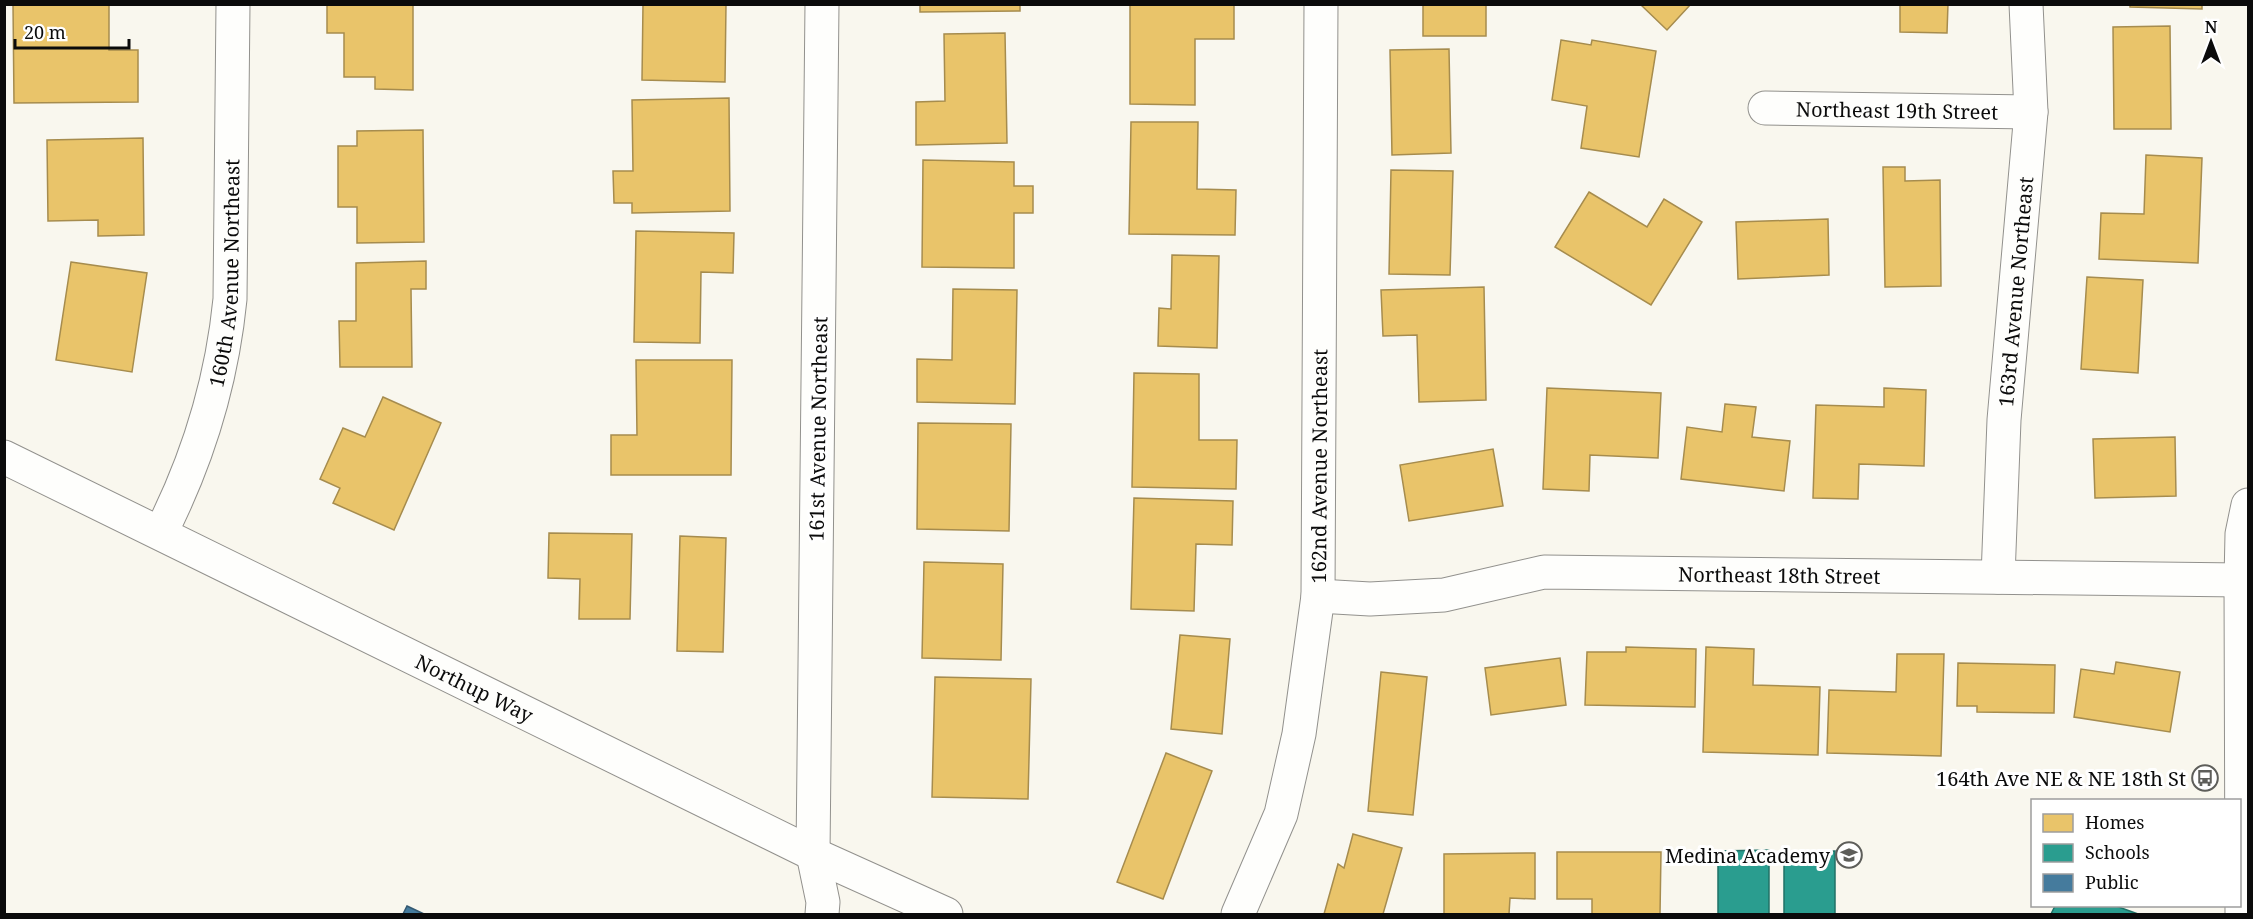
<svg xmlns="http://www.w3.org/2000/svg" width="2253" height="919" font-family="'Noto Serif',serif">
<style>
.homes{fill:#e9c46a;stroke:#a68c4e;stroke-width:1.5}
.schools{fill:#2a9d8f;stroke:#217167;stroke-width:1.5}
.public{fill:#457b9d;stroke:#345971;stroke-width:1.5}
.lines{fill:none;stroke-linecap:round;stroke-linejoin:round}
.minor-casing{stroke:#92918d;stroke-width:35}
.minor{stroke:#fefefc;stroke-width:33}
.labels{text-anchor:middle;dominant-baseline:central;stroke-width:6;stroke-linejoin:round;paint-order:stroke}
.street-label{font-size:20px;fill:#0b0b0b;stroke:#fff}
.poi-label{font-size:20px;fill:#0b0b0b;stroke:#fff;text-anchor:end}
</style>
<rect width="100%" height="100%" fill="#f9f7ee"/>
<g class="homes">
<path d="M13,4H109V50H138V102L14,103Z"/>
<path d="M327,4H413V90L375,89V77H344V33H327Z"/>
<path d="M643,4H726L725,82L642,80Z"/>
<path d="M920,4H1020V11L920,12Z"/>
<path d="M1130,4H1234V39H1195V105L1130,104Z"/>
<rect x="1423" y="4" width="63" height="32"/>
<path d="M1640,4H1691L1667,30Z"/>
<path d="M1900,4H1948L1947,33L1900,32Z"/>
<path d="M2130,4H2202V9L2130,7Z"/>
<path d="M2170,26L2171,129H2114L2113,27Z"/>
<path d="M1005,33L1007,143L916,145V102L945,101L944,34Z"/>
<path d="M1561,40L1591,45L1592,40L1656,51L1639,157L1581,148L1587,106L1552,100Z"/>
<path d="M1449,49L1451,153L1392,155L1390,50Z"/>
<path d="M729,98L730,211L632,213V203H614L613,171H633L632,100Z"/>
<path d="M1131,122H1198L1197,189L1236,190L1235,235L1129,234Z"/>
<path d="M423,130L424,242L357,243V207H338V146H357V131Z"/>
<path d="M143,138L144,235L98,236V220L48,221L47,140Z"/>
<path d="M2146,155L2202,158L2198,263L2099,259L2101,213L2144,214Z"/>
<path d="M923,160L1014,162V186H1033V213H1014V268L922,267Z"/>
<path d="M1883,167H1905V181L1940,180L1941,286L1885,287Z"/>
<path d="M1391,170L1453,171L1450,275L1389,274Z"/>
<path d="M1589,192L1647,227L1664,199L1702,222L1651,305L1555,247Z"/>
<path d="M1828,219L1829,275L1738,279L1736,222Z"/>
<path d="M636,231L734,233L733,273L701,272L700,343L634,342Z"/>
<path d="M1172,255L1219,256L1217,348L1158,346L1159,308L1171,309Z"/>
<path d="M426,261V289H411L412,367H340L339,321H356V263Z"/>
<path d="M71,262L147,273L132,372L56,360Z"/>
<path d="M2087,277L2143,280L2138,373L2081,369Z"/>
<path d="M1484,287L1486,400L1419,402L1417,335L1383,336L1381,290Z"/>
<path d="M953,289L1017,290L1015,404L917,402V359L952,360Z"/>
<path d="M636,360H732L731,475H611V435H637Z"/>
<path d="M1134,373L1199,374V440H1237L1236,489L1132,487Z"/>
<path d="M1547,388L1661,393L1658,458L1590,455L1589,491L1543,489Z"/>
<path d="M1884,388L1926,390L1924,466L1859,464L1858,499L1813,498L1816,405L1884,407Z"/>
<path d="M383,397L441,423L394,530L333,503L340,488L320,479L343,428L365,437Z"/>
<path d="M1725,404L1756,407L1752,437L1790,441L1784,491L1681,479L1687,427L1722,432Z"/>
<path d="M918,423L1011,424L1009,531L917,529Z"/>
<path d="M2175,437L2176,496L2095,498L2093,439Z"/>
<path d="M1493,449L1503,506L1409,521L1400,465Z"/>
<path d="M1134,498L1233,501L1232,545L1196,544L1194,611L1131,609Z"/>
<path d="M549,533L632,534L630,619H579L580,579L548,578Z"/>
<path d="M680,536L726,538L723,652L677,651Z"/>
<path d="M924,562L1003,564L1001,660L922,658Z"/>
<path d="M1180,635L1230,639L1222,734L1171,729Z"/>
<path d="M1626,647L1696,649L1695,707L1585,705L1587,652H1626Z"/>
<path d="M1706,647L1754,649L1753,685L1820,687L1818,755L1703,752Z"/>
<path d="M1897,654H1944L1941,756L1827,753L1829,690L1896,692Z"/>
<path d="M1560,658L1566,705L1491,715L1485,668Z"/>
<path d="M2116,662L2180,672L2170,732L2074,717L2081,669L2114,674Z"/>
<path d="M1958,663L2055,665L2054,713L1977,712V706H1957Z"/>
<path d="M1381,672L1427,677L1413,815L1368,811Z"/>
<path d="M935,677L1031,679L1028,799L932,797Z"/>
<path d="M1166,753L1212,771L1163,899L1117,882Z"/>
<path d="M1353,834L1402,848L1383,914H1324L1338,864L1344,868Z"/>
<path d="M1557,852H1661L1660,914H1592V899H1557Z"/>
<path d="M1535,853V899L1510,898L1509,914H1444V854Z"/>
</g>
<g class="schools">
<path d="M1769,850V914H1718V851Z"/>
<path d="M1835,851V914H1784V852Z"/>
<path d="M2055,906H2116L2138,914H2051Z"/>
</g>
<path class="public" d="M407,906L424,914H403Z"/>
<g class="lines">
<g class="minor-casing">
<g id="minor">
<path d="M822,4L813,854L823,902L822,914"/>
<path id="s1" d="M1765,108L2031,112"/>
<path id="s2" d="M4,457L813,854L946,914"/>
<path id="s3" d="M161,532C198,459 222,380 230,299L233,4"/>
<path id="s4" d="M1998,577L2004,420L2031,112L2026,4"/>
<path id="s5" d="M1318,596L1370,599L1444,595L1544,572L2241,580"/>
<path id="s6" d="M1238,914L1281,814L1299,734L1318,596L1321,4"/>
<path d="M2242,914L2241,580L2242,534L2248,505"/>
</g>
</g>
<use href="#minor" class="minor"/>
</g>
<defs>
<g id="bus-ring" transform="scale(1.35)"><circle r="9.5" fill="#fff" stroke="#5e5e5a" stroke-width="1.5"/><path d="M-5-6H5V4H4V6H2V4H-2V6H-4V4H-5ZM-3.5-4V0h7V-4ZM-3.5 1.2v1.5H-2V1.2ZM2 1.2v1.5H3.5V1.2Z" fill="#5e5e5a"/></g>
<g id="school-ring" transform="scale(1.35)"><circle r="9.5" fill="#fff" stroke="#5e5e5a" stroke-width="1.5"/><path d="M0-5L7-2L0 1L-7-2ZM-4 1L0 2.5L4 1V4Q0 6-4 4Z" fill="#5e5e5a"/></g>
</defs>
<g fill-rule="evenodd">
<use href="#bus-ring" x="2205" y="778"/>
<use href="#school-ring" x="1849" y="855"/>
</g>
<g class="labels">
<g class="street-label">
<text stroke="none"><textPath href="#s1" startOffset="132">Northeast 19th Street</textPath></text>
<text stroke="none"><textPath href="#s3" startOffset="270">160th Avenue Northeast</textPath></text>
<text stroke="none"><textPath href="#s4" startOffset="286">163rd Avenue Northeast</textPath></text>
<text transform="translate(818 429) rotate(-89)">161st Avenue Northeast</text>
<text stroke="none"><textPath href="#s6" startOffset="460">162nd Avenue Northeast</textPath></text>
<text stroke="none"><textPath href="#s5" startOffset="464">Northeast 18th Street</textPath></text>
<text stroke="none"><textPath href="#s2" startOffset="524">Northup Way</textPath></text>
</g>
<g class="poi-label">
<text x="2186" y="778">164th Ave NE &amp; NE 18th St</text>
<text x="1830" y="855">Medina Academy</text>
</g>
</g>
<rect width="2253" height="919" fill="none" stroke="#0b0b0b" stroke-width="12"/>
<rect x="2031" y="799" width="210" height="108" fill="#ffffff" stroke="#9d9d9d" stroke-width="1.5"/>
<rect x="2043" y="814" width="30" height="18" fill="#e9c46a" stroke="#9d9d9d" stroke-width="1.5"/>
<text x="2085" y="829" font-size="18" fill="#0b0b0b">Homes</text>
<rect x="2043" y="844" width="30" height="18" fill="#2a9d8f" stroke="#9d9d9d" stroke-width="1.5"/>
<text x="2085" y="859" font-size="18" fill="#0b0b0b">Schools</text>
<rect x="2043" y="874" width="30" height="18" fill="#457b9d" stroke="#9d9d9d" stroke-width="1.5"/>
<text x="2085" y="889" font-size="18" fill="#0b0b0b">Public</text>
<g transform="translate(2211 42)" stroke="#ffffff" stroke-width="4.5" paint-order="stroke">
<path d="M0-4.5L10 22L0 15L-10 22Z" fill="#0b0b0b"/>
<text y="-9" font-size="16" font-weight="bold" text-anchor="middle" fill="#0b0b0b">N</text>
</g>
<path d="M15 39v9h114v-9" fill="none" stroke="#0b0b0b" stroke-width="3"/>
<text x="24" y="39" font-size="18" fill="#0b0b0b" stroke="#ffffff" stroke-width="4.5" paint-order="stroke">20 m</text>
</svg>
